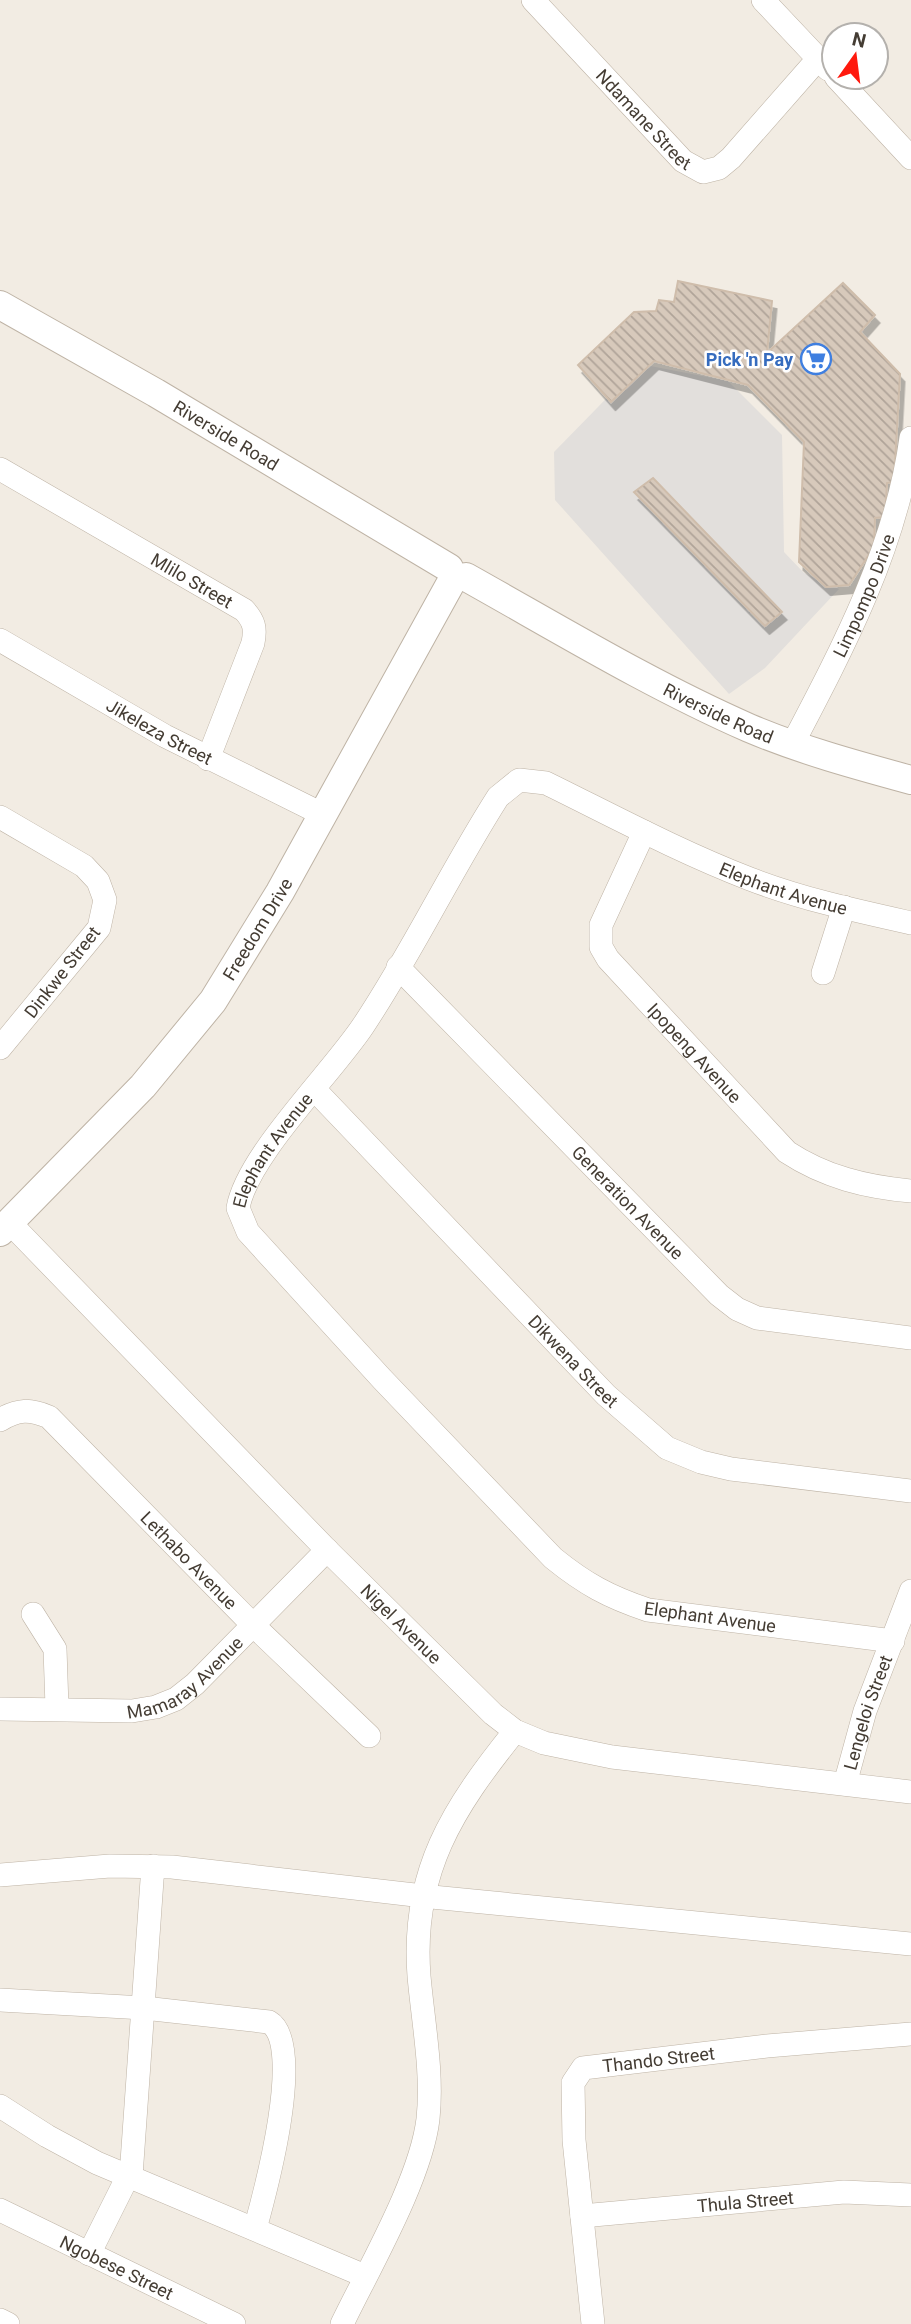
<svg xmlns="http://www.w3.org/2000/svg" width="911" height="2324" font-family="Roboto,sans-serif">
<style>
.parking{fill:#e2dfdc}
.building{fill:url(#building-back-hatch);stroke:#cfbdab;stroke-width:2;filter:url(#shadow)}
.lines{fill:none;stroke-linecap:round;stroke-linejoin:round}
.minor-casing{stroke:#beb3a5;stroke-width:24}
.tertiary-casing{stroke:#beb3a5;stroke-width:30}
.minor{stroke:#fff;stroke-width:23}
.tertiary{stroke:#fff;stroke-width:28}
.labels{text-anchor:middle;dominant-baseline:central;stroke-width:5;stroke-linejoin:round;paint-order:stroke}
.street-label{font-size:18px;fill:#443c33;stroke:#fff}
.shop-label{font-size:18px;font-weight:bold;fill:#366cbe;stroke:#fff;text-anchor:end}
</style>
<defs>
<pattern id="building-back-hatch" width="6" height="6" patternUnits="userSpaceOnUse" patternTransform="scale(1.75)"><rect width="6" height="6" fill="#d7c9bb"/><path d="M-1 5l2 2M0 0l6 6M5-1l2 2" fill="none" stroke="#b0a499"/></pattern>
<filter id="shadow"><feDropShadow dx="4.5" dy="8" stdDeviation="0" flood-color="#0004"/></filter>
</defs>
<rect width="100%" height="100%" fill="#f2ece3"/>
<path class="parking" d="M640,364L728,381L782,435L784,552L804,573L839,589L765,668L729,694L555,500L554,452Z"/>
<g class="building">
<path d="M678,281L772,301L767,353L843,283L875,315L860,332L900,374L894,482L887,483L885,517L875,518L874,547L849,585L826,587L799,562L804,442L748,385L654,361L611,402L578,365L634,312L656,311L659,300L674,302Z"/>
<path d="M653,478L782,612L765,626L634,492Z"/>
</g>
<g class="lines">
<g class="minor-casing">
<g id="minor">
<path id="s1" d="M533,0L683,161L703,172L719,168L731,158L818,59"/>
<path d="M763,0L828,69"/>
<path d="M836,77L911,158"/>
<path id="s2" d="M0,469L244,610C254,621 256,628 253,643L208,759"/>
<path id="s3" d="M0,640L165,736L322,814"/>
<path id="s4" d="M792,745C843,648 896,548 911,438"/>
<path d="M0,817L84,866L98,881L105,900L99,928L0,1048"/>
<path id="s5" d="M644,832L601,925V947L608,959L787,1152C825,1177 866,1187 911,1191"/>
<path id="s6" d="M398,967L719,1295L737,1309L757,1318L911,1338"/>
<path d="M823,973L844,907"/>
<path id="s7" d="M314,1089L606,1395L667,1448L701,1462L731,1469L911,1491"/>
<path id="s8" d="M10,1223L327,1550L493,1714L515,1731L544,1743L612,1757L911,1792"/>
<path id="s9" d="M0,1420C18,1409 30,1409 49,1417L254,1626L369,1736"/>
<path d="M33,1614L55,1649L57,1707"/>
<path id="s10" d="M893,1641L648,1610C609,1597 585,1584 553,1558L382,1379L248,1232L238,1208C247,1156 331,1074 363,1026C412,953 450,872 498,797L519,780L546,783C613,816 680,852 750,879C802,899 857,911 911,923"/>
<path id="s11" d="M0,1709L132,1711L156,1707L176,1699L195,1684L327,1550"/>
<path id="s12" d="M845,1784L865,1711L911,1591"/>
<path d="M0,1875L110,1866L172,1867L432,1897L911,1944"/>
<path d="M0,2000L144,2008L269,2022C306,2043 265,2193 255,2229"/>
<path d="M0,2106L47,2136L97,2163L365,2276"/>
<path d="M131,2176L153,1866"/>
<path id="s13" d="M0,2210L234,2324"/>
<path id="s14" d="M582,2216L844,2192L911,2195"/>
<path d="M89,2254L129,2174"/>
<path d="M0,2320L8,2324"/>
<path d="M342,2324C369,2268 421,2179 428,2119C433,2072 423,2022 419,1976C411,1872 453,1808 515,1731"/>
<path id="s15" d="M593,2324L574,2140L573,2083L583,2068L767,2046L911,2034"/>
</g>
</g>
<g class="tertiary-casing">
<g id="tertiary">
<path id="s16" d="M0,305L156,393L449,568"/>
<path id="s17" d="M466,577C559,629 651,685 749,728C801,750 856,765 911,780"/>
<path id="s18" d="M0,1232L143,1086L213,1001L280,892L453,579"/>
</g>
</g>
<use href="#minor" class="minor"/>
<use href="#tertiary" class="tertiary"/>
</g>
<defs>
<g id="supermarket-ring" transform="scale(1.575)"><circle r="9.5" fill="#fff" stroke="#3f7fe0" stroke-width="1.5"/><path d="M-6-5.5h2.5l.6 2H6L4.5 2H-2.5L-4.4-4H-6ZM-1.5 3.2a1.3 1.3 0 1 0 .1 0ZM3 3.2a1.3 1.3 0 1 0 .1 0Z" fill="#3f7fe0"/></g>
</defs>
<g fill-rule="evenodd">
<use href="#supermarket-ring" x="816" y="359"/>
</g>
<g class="labels">
<g class="street-label">
<text stroke="none"><textPath href="#s1" startOffset="163">Ndamane Street</textPath></text>
<text stroke="none"><textPath href="#s16" startOffset="261">Riverside Road</textPath></text>
<text stroke="none"><textPath href="#s2" startOffset="222">Mlilo Street</textPath></text>
<text stroke="none"><textPath href="#s4" startOffset="166">Limpompo Drive</textPath></text>
<text stroke="none"><textPath href="#s17" startOffset="287">Riverside Road</textPath></text>
<text stroke="none"><textPath href="#s3" startOffset="184">Jikeleza Street</textPath></text>
<text stroke="none"><textPath href="#s10" startOffset="1631">Elephant Avenue</textPath></text>
<text stroke="none"><textPath href="#s18" startOffset="399">Freedom Drive</textPath></text>
<text transform="translate(62 972) rotate(-52)">Dinkwe Street</text>
<text stroke="none"><textPath href="#s5" startOffset="266">Ipopeng Avenue</textPath></text>
<text stroke="none"><textPath href="#s10" startOffset="896">Elephant Avenue</textPath></text>
<text stroke="none"><textPath href="#s6" startOffset="329">Generation Avenue</textPath></text>
<text stroke="none"><textPath href="#s7" startOffset="376">Dikwena Street</textPath></text>
<text stroke="none"><textPath href="#s9" startOffset="252">Lethabo Avenue</textPath></text>
<text transform="translate(710 1617) rotate(8)">Elephant Avenue</text>
<text stroke="none"><textPath href="#s8" startOffset="560">Nigel Avenue</textPath></text>
<text stroke="none"><textPath href="#s11" startOffset="196">Mamaray Avenue</textPath></text>
<text stroke="none"><textPath href="#s12" startOffset="75">Lengeloi Street</textPath></text>
<text stroke="none"><textPath href="#s15" startOffset="336">Thando Street</textPath></text>
<text stroke="none"><textPath href="#s14" startOffset="164">Thula Street</textPath></text>
<text stroke="none"><textPath href="#s13" startOffset="130">Ngobese Street</textPath></text>
</g>
<g class="shop-label">
<text x="793" y="359">Pick 'n Pay</text>
</g>
</g>
<g transform="translate(855 56) rotate(14)"><circle r="33" fill="#ffffff" stroke="#b4b1ad" stroke-width="2"/>
<path d="M0-5L12 26L0 18L-12 26Z" fill="#ff190d"/>
<text y="-10" font-size="19" font-weight="bold" text-anchor="middle" fill="#443c33">N</text>
</g>
</svg>
